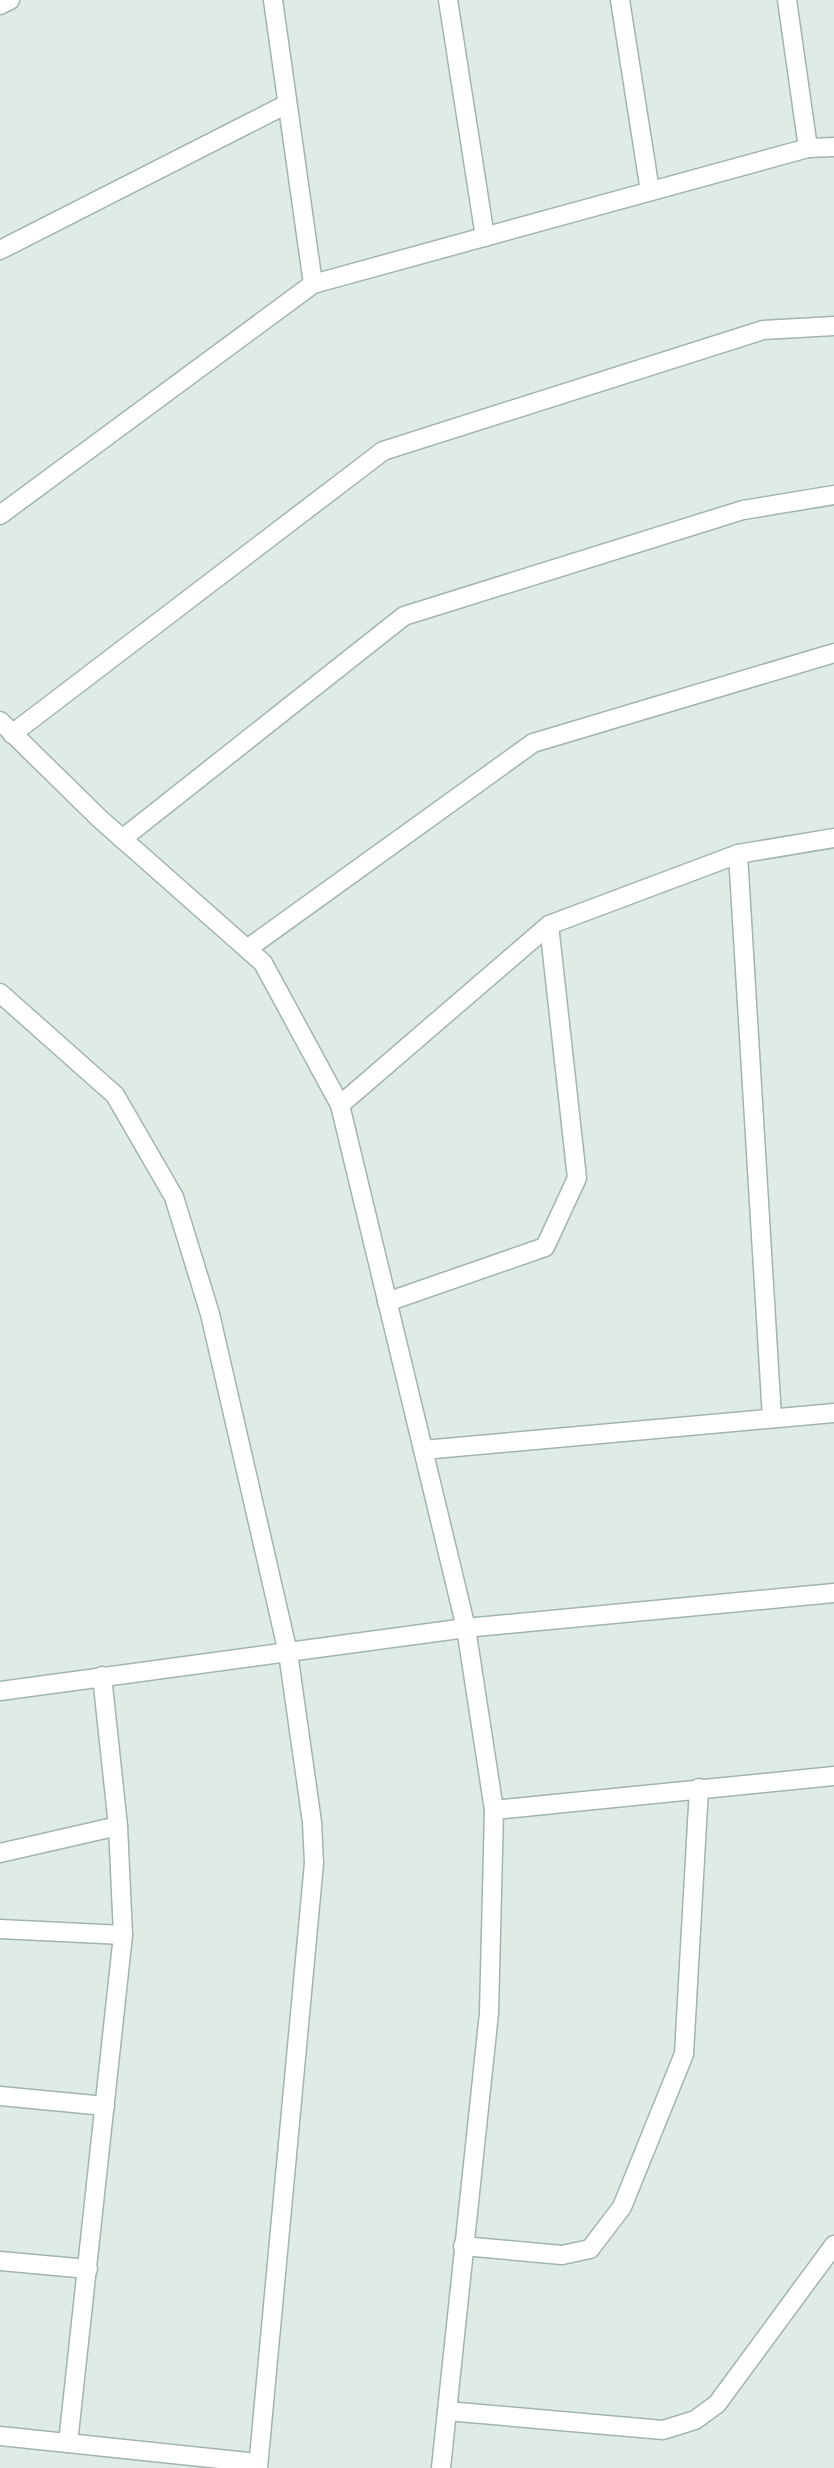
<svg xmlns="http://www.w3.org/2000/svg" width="834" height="2468" font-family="'Sofia Sans Condensed',sans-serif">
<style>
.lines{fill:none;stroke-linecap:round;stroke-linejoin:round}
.minor-casing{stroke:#a1b5ad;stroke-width:21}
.minor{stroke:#fff;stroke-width:18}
</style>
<rect width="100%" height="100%" fill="#dfece6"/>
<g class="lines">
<g class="minor-casing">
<g id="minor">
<path d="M273,0L313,284"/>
<path d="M448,0L485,237"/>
<path d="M620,0L650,191"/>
<path d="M787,0L808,148"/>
<path d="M0,5L10,0"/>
<path d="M0,250L287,104"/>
<path d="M0,515L313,284L808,148L834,147"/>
<path d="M0,721L100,819L263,963L340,1105L466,1628L494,1810L489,2013L441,2468"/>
<path d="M12,734L383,451L763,330L834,326"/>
<path d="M122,839L404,616L743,510L834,495"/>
<path d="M738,854L772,1418"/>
<path d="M247,949L533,743L834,653"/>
<path d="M0,993L115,1095L174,1197L210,1314L288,1653L312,1822L314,1863L258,2468"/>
<path d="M340,1105L549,925L738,854L834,838"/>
<path d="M387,1302L545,1247L577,1178L549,925"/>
<path d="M423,1450L834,1413"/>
<path d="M0,1691L466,1628L834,1593"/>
<path d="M494,1810L834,1776"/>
<path d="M0,1853L118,1826"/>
<path d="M0,1929L123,1935"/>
<path d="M0,2096L105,2106"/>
<path d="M463,2246L562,2255L590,2249L622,2207L684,2054L699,1788"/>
<path d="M0,2261L88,2269"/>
<path d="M447,2411L663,2430L695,2420L717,2404L834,2245"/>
<path d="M0,2436L258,2463"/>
<path d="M68,2443L123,1935L118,1826L102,1676"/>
</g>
</g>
<use href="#minor" class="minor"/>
</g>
</svg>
